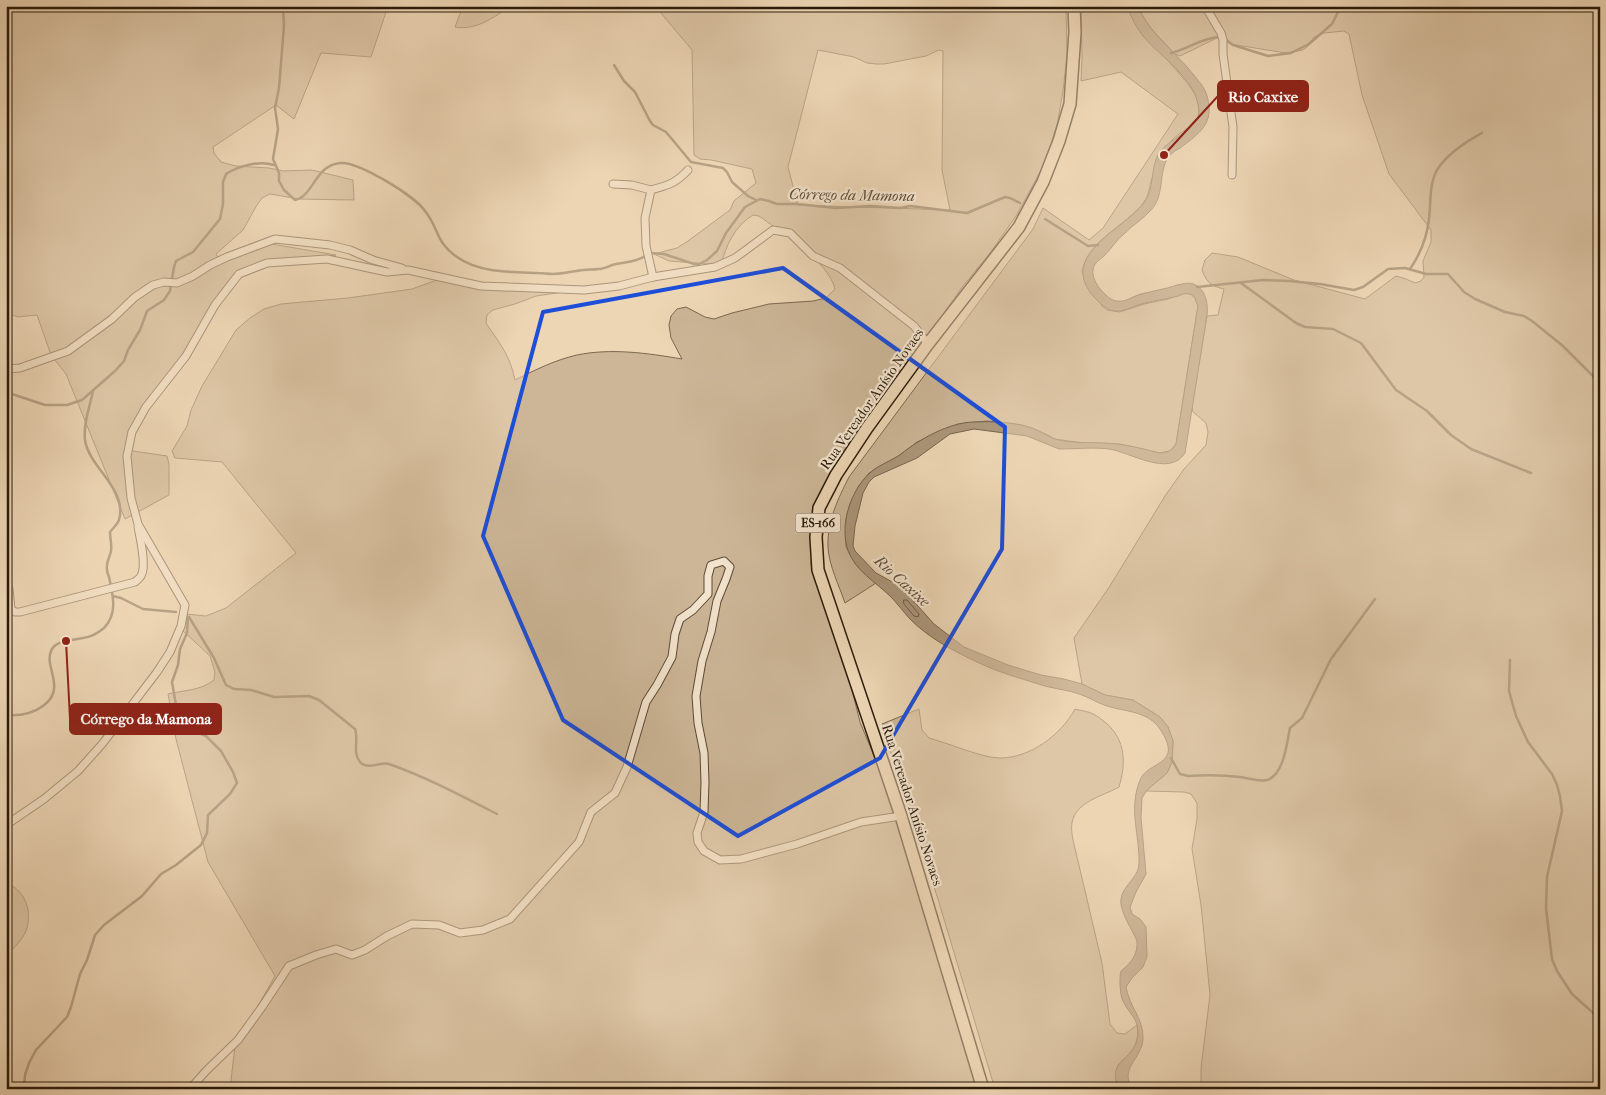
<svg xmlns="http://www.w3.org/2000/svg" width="1606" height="1095" font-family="'IM FELL French Canon',serif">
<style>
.green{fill:#ccb697;stroke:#7b6850;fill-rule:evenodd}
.water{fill:#ab967a;stroke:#77644d}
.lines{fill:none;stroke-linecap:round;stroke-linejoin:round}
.shore{stroke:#6a5842;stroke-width:1}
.stream{stroke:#77644d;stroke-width:2.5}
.minor-casing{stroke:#5b4934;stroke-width:9}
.primary-casing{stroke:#2a1a09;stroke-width:14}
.minor{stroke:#f3e4ce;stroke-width:7}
.primary{stroke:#edd6b4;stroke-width:11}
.marked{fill:none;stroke:#1d4ed8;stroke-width:4;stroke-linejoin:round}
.labels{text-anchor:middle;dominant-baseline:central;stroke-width:4.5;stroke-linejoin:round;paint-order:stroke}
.shield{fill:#f3e4ce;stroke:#665744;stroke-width:1}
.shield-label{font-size:12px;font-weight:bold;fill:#2a1a09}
.street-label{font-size:14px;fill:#2a1a09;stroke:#f3e4ce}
.water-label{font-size:15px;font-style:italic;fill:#5e4c36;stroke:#f3e4ce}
.leader{fill:none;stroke:#8f2418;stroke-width:2}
.callout-dot{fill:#8f2418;stroke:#f3e4ce;stroke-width:2}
.callout{fill:#8f2418;stroke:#8f2418;stroke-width:2}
.callout-label{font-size:15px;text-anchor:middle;font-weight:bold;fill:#fff}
</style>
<rect width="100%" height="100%" fill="#edd6b4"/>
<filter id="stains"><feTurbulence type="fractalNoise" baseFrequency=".004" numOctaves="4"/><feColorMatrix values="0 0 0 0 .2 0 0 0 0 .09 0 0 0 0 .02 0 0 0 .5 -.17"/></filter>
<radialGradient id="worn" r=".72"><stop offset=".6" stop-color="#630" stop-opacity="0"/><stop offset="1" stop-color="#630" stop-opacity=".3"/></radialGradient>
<g class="green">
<path d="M6,6H388L371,57L321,53L294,119L276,105L213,147L214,153L221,162L236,166L269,168L283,171L312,170L353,180L354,200L299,199L270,194L262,198L257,205L243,230L216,254L219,260L266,243L336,255L303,261L260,265L247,272L223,292L188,349L135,426L126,450L167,456L169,464V495L125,519L66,374L51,355L37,315L18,317L6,313Z"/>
<path d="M463,6H511C494,17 476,31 455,27Z"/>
<path d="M655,6H1066L1067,54L1063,91L1057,125L1045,163L1016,216L990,253L963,286L878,407L844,452L828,478L815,508L811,564L817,583L840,642L860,722L898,814L983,1089H892C882,1083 873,1086 862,1089H230L235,1046L275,976L208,862L176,739L168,694C184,690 200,691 214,680L215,672L210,656L181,629L185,614L206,616L226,608L296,553L222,462L175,458L172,451L187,426L191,410L202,386L236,330L250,318L264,309L281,304L348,298L412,289L445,277L466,282L557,293L536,296L515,304L493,310L487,315L486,323C500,344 510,355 515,380C535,370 555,360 577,355C611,348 647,353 682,359L671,338L669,325L671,316L677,309L686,307L705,317L714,319L732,313L769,304L813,301L826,298L835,289C829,262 781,232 759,216L753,215C735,226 726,245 721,265L669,261L654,254L677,248L688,241L730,210L734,201L756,183L752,169L711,160L700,159L694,155L692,50ZM818,50L854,57L867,63L876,64H884L926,56L939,50L943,51L942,170L950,210L798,205L788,167Z"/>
<path d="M1081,6H1127C1138,35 1164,54 1183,78C1188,84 1195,92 1197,100C1205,126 1186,126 1172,140C1167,145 1153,174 1151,181C1149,189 1149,195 1144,202C1125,227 1088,239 1082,272L1102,306L1107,310L1120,312L1144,304L1168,299L1185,293H1189L1195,298L1198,306L1196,318L1176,444L1170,451L1159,453L1120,444L1084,443L1054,439L1048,435L1022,425L987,421L958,424L917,442L900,455L869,473L858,487L850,504L846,519V546L849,553L857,566L876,583L845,603C839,585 829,566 828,547C827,521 838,499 849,477L1033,229L1043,208L1089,240L1103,228L1178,114L1121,72L1081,81L1082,57Z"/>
<path d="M1138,6H1600V1089H1201V1068L1210,995L1201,905L1192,849L1197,819V803L1191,794L1184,792L1146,791L1167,773L1172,762L1173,741L1168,727L1160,717L1133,700L1105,695L1082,684L1074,638L1110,586L1165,496L1184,469L1206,445L1208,432L1206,423L1193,412L1192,406L1207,316L1218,315L1224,289C1211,286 1207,283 1202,270L1205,260L1212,253L1238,257L1294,280L1365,299L1396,276L1406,279L1415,283L1421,281L1424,277L1423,261L1431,242V230L1389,174L1362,95L1349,34L1344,31L1324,33L1314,37L1308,46L1303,50L1286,53L1230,44L1221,36L1180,56L1175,54C1161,39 1146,26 1138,6Z"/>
<path d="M919,709L922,730L929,738C948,743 982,758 1000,758C1030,758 1061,735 1075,709C1081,711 1088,711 1093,714C1098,716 1102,720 1106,723C1126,740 1126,764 1119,787C1103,796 1075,802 1072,823C1071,828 1072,834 1073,840L1102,963L1110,1024L1117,1033L1125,1034L1137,1025C1139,1038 1136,1048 1126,1057C1124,1059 1119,1063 1118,1065C1116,1072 1116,1083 1119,1089H995L937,896L914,827L882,724Z"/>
<path d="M6,882C24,891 32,907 27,928C24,939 13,948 6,957Z"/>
</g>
<path class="water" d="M1127,6H1138C1149,34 1175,51 1193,74C1198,80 1205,88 1207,96C1215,123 1200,133 1180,148C1174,151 1169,155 1166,161C1159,177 1164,196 1151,210C1143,219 1133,225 1125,233C1117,239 1112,248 1105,255C1100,260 1094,262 1093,270C1092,277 1096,284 1101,290C1105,294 1110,300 1116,301C1125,303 1133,296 1141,294C1148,292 1156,291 1163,289C1170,288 1175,285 1182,284C1202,279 1209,299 1207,315L1185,453C1169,478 1130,452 1109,449C1093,447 1076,449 1059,449L1027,436L974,429L950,434L917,458L874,477L869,482L863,493L855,526L853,546L855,551L876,573L896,584L909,596L934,624L964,647L1008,665L1041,675L1064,679L1082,684L1105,695L1133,700L1160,717L1168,727L1173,741L1172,762L1167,773L1147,790L1142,798L1141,818L1146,874L1136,892L1130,907L1132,914L1140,919L1146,927L1147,957L1143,967L1132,978L1126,987C1129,1006 1144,1019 1143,1039C1142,1059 1118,1069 1133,1089H1119C1105,1060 1135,1061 1138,1036C1139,1018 1129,1014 1123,1001C1120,996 1119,977 1121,971C1131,963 1138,955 1137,941C1132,929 1123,917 1121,904C1119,887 1138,880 1139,864C1140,835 1128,810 1140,780C1147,761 1185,766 1160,729C1148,711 1126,712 1107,706C1097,703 1089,697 1079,694C1068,690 1056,689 1045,686C1023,679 1000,673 979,663C955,652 929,638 911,620C904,613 898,604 891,597C876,582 855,571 848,550C839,525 851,489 871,472C880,464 892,461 901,454C920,439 948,423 973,422C992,421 1014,422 1032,428C1040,431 1048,436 1055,439C1071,444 1089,442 1105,443C1124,444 1141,448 1159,453C1167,453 1172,451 1176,444L1196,318L1198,306L1195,298C1193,295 1193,294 1189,294C1186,293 1182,294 1178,296C1167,299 1157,300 1145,303C1122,309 1115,320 1095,298C1056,256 1122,231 1144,203C1155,188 1150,168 1159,153C1169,138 1200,129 1199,110C1197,79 1161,58 1143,36C1136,27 1131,17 1127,6Z"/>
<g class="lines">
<path class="shore" d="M904,600H907L919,614L918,617L914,616L904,604Z"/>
<g class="stream">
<path d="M283,6L284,26L279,88L275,108L278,129L273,159L279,173V181L284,190L295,200C314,196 314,166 340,163C358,161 415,196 425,211C439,228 435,242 457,257C479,273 512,272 538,273C543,273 548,274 553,274C563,274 573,271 583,270C588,269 593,270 598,269C605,269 610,265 616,264C626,262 637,262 645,256"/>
<path d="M1225,39L1233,45L1268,56L1291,53L1309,44L1332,24L1341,6"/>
<path d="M1171,53C1188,49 1201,38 1219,37"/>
<path d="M614,65L624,81L635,92L650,121L653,125L666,132L691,162L723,168L727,172L732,182L748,196L756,200"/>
<path d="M1045,219L1088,246L1098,245"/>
<path d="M651,253L664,254L694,264H699L707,260L717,251L726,233L745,207L760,199L769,201L777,204H796L836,208L870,206L900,208L910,206L967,213L1005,197L1010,198L1020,203"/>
<path d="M1410,269C1421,253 1427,237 1429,219C1431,203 1429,184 1437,170C1446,155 1467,141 1482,133"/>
<path d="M1241,283L1296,323L1305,327L1333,329L1361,343L1396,390L1427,411L1451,435L1471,449L1531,473"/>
<path d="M1197,287L1263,280L1289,281L1320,284L1354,290L1363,287L1388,269L1405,268L1426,274H1448L1464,292L1475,299L1505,312L1524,316L1532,321L1563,346L1600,383"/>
<path d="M6,392L45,405H67L82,400L115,371L124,361L128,350L140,330L147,311L164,300L170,291L174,267L176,261L193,252L220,219L223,204V182L226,174C238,166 260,160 274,165"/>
<path d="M113,596L121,598L143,609L176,612"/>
<path d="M189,617L214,658L226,685L234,689L251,690L274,697L309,696L319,700L355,729C359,739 352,753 360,762C368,771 380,761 389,764C426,777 462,796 497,814"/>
<path d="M1510,660L1509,691L1516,716L1528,742L1552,774L1557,785L1560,796L1562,811L1547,877L1546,908L1552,959L1557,971L1572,994L1600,1019"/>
<path d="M6,715C19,716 32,714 43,706C68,688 42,666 52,649C57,640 74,640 83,638C91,637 98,633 104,628C118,614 113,595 109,577C108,574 106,570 107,566C107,561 110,556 111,551C112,545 110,538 110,532C113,528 117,525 119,520C128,489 89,468 85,440C83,424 90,406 93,391"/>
<path d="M1171,758L1180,774L1188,776C1205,775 1223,775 1240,777C1248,778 1259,782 1267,780C1284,775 1287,742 1290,728L1302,718L1331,659L1375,599"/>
<path d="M24,1089L25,1075L29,1063L36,1050L67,1017L71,1007L80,974L87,960L95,935L104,925L142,896L161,874L176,865L201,845L207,833L208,815L230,794L237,783L233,772L221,751L206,736L186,728L182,723L177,711L172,682L178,665L180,649L187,633L188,617"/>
</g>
<g class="minor-casing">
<g id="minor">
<path d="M1205,6L1221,33L1223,40V54L1233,127L1232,175"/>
<path d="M613,184L632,185L651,190"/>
<path d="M653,277L646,246L645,218L651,190C668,185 675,184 688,170"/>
<path d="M6,369L20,368L68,351L112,319L135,297L153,285L164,282L177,283L193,276L210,265L227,257L275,239L330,245L350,250L373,260L402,268"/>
<path d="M6,589H9L11,609L15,612H20L135,582C137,580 140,578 141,576C147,566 140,538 138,527"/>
<path d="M6,825L44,799L78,771L103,743L157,672L170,652L181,626L185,605L138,524L131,498L127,456L132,432L146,407L186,356L215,305L239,274L267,263L327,259L387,272L408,270L481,286L584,290L619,286L653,277L715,267L735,258L773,230L790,233L813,256L840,268L914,326L928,344"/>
<path d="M190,1089L206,1071L238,1040L262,1007L289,966L316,955L336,949L352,955L365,950L387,936L412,924L439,925L460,933L483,930L510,919L579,842L591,812L615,793L627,767L646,702L657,685L672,657L675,634L680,619L693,610L708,594V576L711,565L724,561L730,567L726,579L717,601L711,632L702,661L696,696L698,723L704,753L705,782L704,812L697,833L698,842L704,851L720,860L741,859L797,844L861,822L901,816"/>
</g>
</g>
<g class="primary-casing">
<path id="primary" d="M983,1089L901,816L818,570L816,537L819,508L836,475L867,428L928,344L1019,227L1043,182L1059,141L1070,104L1075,32L1074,6"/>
</g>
<use href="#minor" class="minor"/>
<use href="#primary" class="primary"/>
</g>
<path d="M0 0H1606V1095H0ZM783,268L1005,427L1002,549L880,758L738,836L563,720L483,536L543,312Z" fill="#edd6b4" fill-opacity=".55" fill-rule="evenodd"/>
<path class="marked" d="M783,268L1005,427L1002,549L880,758L738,836L563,720L483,536L543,312Z"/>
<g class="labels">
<rect class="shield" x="795.5" y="513.5" width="45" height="19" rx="4"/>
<g class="shield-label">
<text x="818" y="523">ES-166</text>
</g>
<g class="street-label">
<text transform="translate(872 399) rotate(-55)">Rua Vereador Anísio Novaes</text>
<text transform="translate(912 805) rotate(72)">Rua Vereador Anísio Novaes</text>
</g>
<g class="water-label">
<text transform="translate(852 195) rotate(1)">Córrego da Mamona</text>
<text transform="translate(902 581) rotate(42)">Rio Caxixe</text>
</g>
</g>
<path class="leader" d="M1164 155L1218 96M66 641L70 719"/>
<g class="callout-dot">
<circle cx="1164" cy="155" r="5"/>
<circle cx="66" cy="641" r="5"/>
</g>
<g class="callout">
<rect x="1218" y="81" width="90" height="30" rx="5"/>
<rect x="70" y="704" width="151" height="30" rx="5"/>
</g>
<g class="callout-label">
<text x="1263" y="102">Rio Caxixe</text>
<text x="146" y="724">Córrego da Mamona</text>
</g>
<rect width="1606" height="1095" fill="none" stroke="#edd6b4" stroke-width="25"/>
<rect x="8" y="8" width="1591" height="1080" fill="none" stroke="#2a1a09" stroke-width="2.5"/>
<rect x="12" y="12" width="1581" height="1070" fill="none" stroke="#2a1a09"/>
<rect width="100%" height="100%" filter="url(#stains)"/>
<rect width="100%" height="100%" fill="url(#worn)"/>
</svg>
